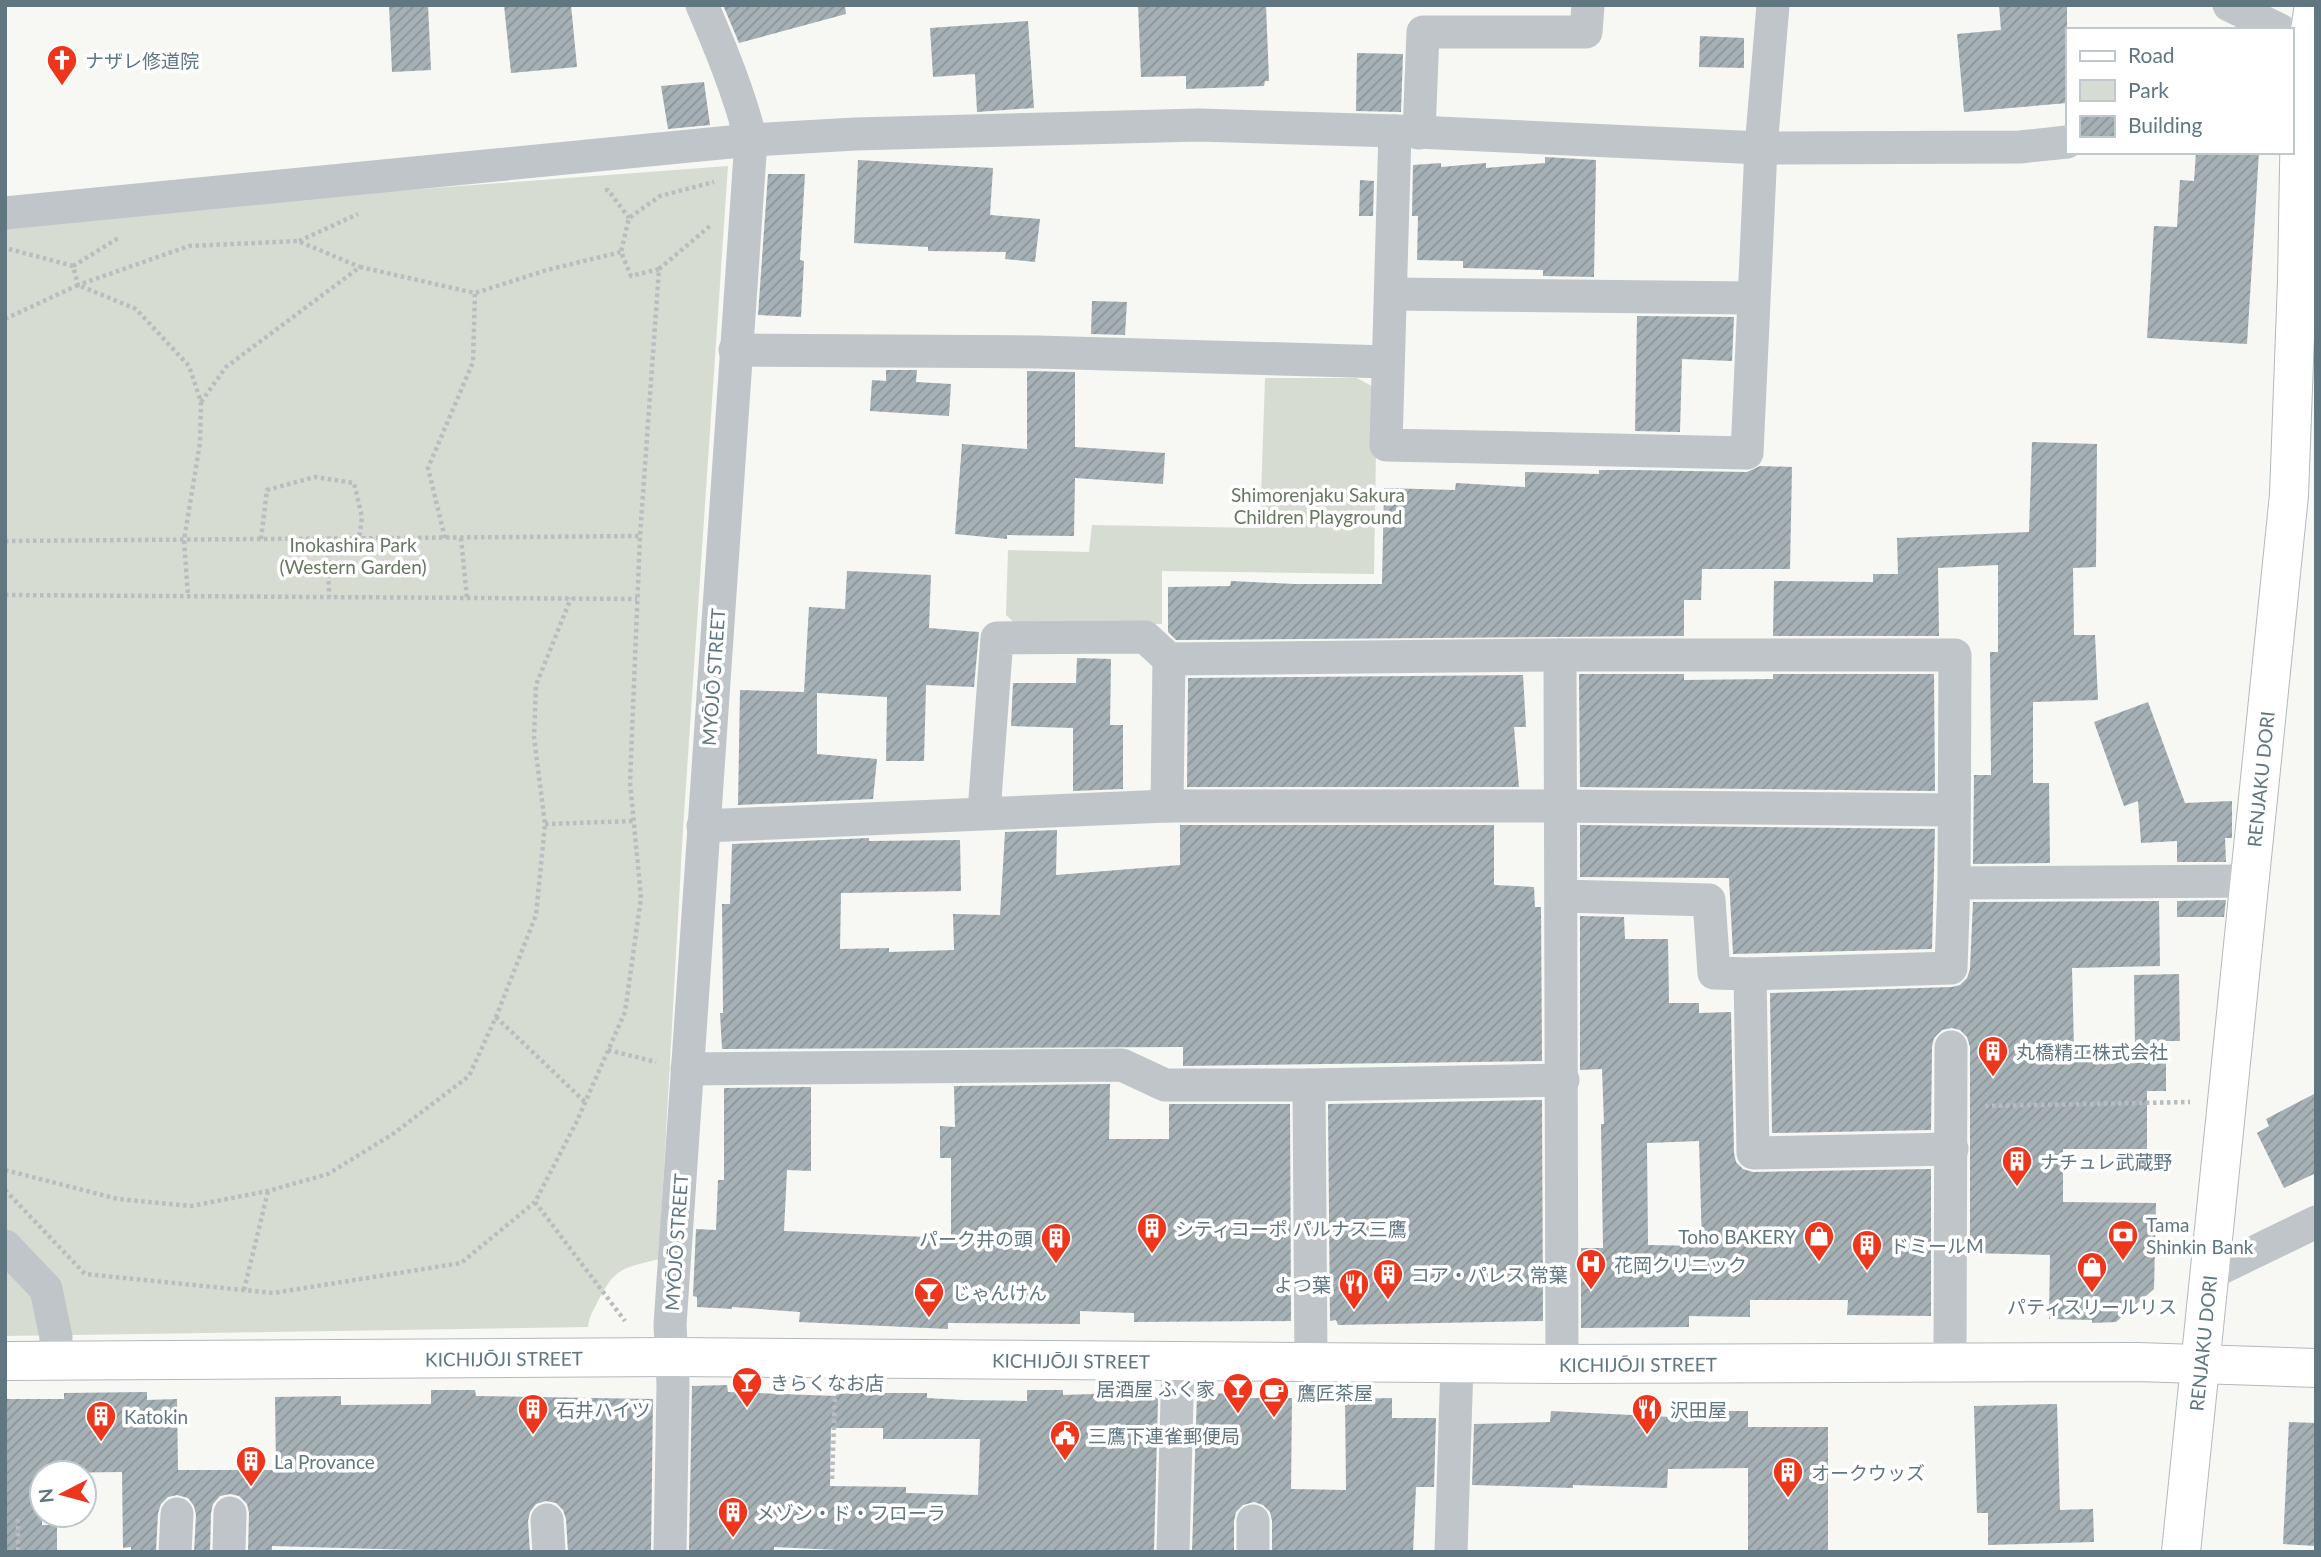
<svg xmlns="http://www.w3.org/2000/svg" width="2321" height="1557" font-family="Lato,'Noto Sans JP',sans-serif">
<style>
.green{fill:#d7dcd2}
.building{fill:url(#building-hatch);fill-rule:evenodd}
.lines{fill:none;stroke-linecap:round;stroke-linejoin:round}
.major-casing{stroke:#b2b9bc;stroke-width:40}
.path{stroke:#b9bdc0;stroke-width:4.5;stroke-dasharray:3.5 3.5;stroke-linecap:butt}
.minor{stroke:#bfc5c8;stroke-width:33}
.major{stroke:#fff;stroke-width:38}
.labels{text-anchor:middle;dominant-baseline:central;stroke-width:7;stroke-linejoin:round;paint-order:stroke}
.poi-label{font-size:19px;fill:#607681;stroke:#fff;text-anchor:start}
.park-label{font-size:19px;fill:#66785f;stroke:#fff}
.street-label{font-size:19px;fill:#607681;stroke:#fff}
</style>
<defs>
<pattern id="building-hatch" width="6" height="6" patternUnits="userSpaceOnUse" patternTransform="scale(1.75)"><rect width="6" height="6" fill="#a6b1b6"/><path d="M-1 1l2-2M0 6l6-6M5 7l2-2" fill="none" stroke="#8b9599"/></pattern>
</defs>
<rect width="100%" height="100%" fill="#f7f7f3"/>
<g class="green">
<path d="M728,166L683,829L659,1259C624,1268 615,1267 598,1301C594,1309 589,1317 588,1327L5,1336V220Z"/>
<path d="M1265,378H1357L1377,389L1374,574L1162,571V624L1017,625L1006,615L1008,550L1089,552L1092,525L1260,528Z"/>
</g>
<g class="building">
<path d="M389,5H428L431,70L392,72Z"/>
<path d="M504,5H571L577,67L511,73Z"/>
<path d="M723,5H845L846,14L739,43Z"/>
<path d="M1138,5H1266L1269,81H1265L1264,86L1186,89V76L1141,77Z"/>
<path d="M1999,5H2067V103L1964,112L1957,34L2001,30Z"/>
<path d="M1028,21L1034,108L977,112L975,74L933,77L930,28Z"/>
<path d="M1700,36L1744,38V68L1699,67Z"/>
<path d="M1357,53L1403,54L1401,112L1356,111Z"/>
<path d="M704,82L710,125L668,129L661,86Z"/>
<path d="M2196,152H2259L2247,344L2147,338L2154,226L2177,227L2180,180L2194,181Z"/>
<path d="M1545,157L1596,160L1594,277L1543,276V270L1463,268V261L1417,260L1418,216H1412L1413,165L1441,163V167L1486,163V168L1545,163Z"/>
<path d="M858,160L993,168L990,215L1040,219L1035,262L1005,259L1006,252L928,251V247L854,243Z"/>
<path d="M768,174H805L800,260L804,261L801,317L758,315Z"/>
<path d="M1360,180L1374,181L1373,216H1359Z"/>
<path d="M1092,301L1127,302L1125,335L1091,334Z"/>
<path d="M1637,316L1734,317L1732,361L1682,359L1680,432L1635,431Z"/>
<path d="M886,370H917L916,382L951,384L949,416L870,411L872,380L886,381Z"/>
<path d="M1027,371L1075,372V447L1165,453L1163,484L1075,478L1074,536L1007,535V539L955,534L962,444L1027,449Z"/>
<path d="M2032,442L2097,444L2096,567L2073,568L2074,635H2095L2098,700L2033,702V783H2049L2050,863L1973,864L1974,775H1991L1990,652H1998V565L1938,568L1939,636H1773L1774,581L1873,582V574H1898L1897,538L2029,532Z"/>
<path d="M1760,466L1792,467L1790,569H1702L1701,600H1684V636L1176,640L1168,632V587L1230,586L1231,581L1294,584H1382L1384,488L1455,490L1456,483L1525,487V472L1599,474V470H1634L1747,472Z"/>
<path d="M847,571L931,575L929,628L979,632L974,687L926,685L924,761H886L887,697L817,693V754L877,759L873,799L738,805L740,690L804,692L809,607L845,609Z"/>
<path d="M1077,658L1111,659L1110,725H1123V789L1073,791V728L1011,726L1013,683H1076Z"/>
<path d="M1579,674H1684V680L1773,679V674H1934L1935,791L1580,787Z"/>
<path d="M1523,675L1526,727H1514L1519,787H1187L1188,678Z"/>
<path d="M2148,702L2185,803L2232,801V838H2225L2226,862H2177V841L2141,843L2138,801L2124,806L2094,722Z"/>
<path d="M1180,825H1494V885L1534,887L1535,907H1541L1542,1061L1183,1066V1047L722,1049L720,1013H723L722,904H730L732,844L869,838V841L960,840L961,891L841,893L840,949L889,948V952L954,950L953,914L1000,915L1005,832L1057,830L1056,875L1180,865Z"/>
<path d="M1580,825L1935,829L1932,949L1733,954L1729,878L1580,877Z"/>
<path d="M2226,900L2224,917H2177V901Z"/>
<path d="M2159,901L2160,966L2072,968L2074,1049L2135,1048L2134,975L2179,974L2180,1041H2166V1091H2147V1149H2063V1202L2156,1203L2154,1289L2116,1322L2092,1323V1320L2049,1319L2050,1255L1970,1253V1047L1967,1037L1960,1030L1952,1028L1942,1030L1934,1038L1932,1047L1931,1130L1772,1133L1770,993L1952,987L1960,985L1967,978L1970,969L1973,902Z"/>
<path d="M1580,916L1624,917L1625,939H1668L1669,1003H1699V1013L1731,1012L1734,1153L1736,1162L1743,1169L1753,1172L1931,1169V1316L1847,1315L1848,1300H1750V1317L1689,1316V1327L1581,1328V1248H1603L1601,1124H1604L1602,1069L1580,1070ZM1699,1141L1702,1246L1648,1245L1647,1143Z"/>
<path d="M1110,1084L1109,1139H1169V1104H1290L1291,1321L1134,1322V1313L1080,1311V1324L948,1323V1329L799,1322L800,1312L732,1307V1309L697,1307V1297L693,1296L696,1229L716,1230L718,1180H724V1088L811,1087V1171L787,1170L784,1231L951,1238V1158H940V1126L955,1127L954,1086Z"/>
<path d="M2316,1093V1173L2284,1188L2257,1133L2269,1126L2266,1119Z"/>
<path d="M1542,1100L1543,1321L1338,1325L1336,1320L1330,1321L1328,1104Z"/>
<path d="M727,1385L728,1392L836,1396V1394L860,1393H927V1398L963,1400L1027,1401V1390H1063V1395L1151,1392L1158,1399L1154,1552H881L774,1547V1552H689L692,1386ZM831,1428H883V1439H980L978,1495L906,1493V1487L830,1486Z"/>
<path d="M431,1390H475L476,1396L653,1399L651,1552H568L566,1519L563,1510L556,1503L546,1501L536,1504L530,1512L528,1521L530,1552H415V1550L272,1546V1552H248L249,1513L247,1504L239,1496L230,1494L220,1496L213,1504L211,1513L210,1552H194L196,1515L194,1506L188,1498L177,1495L168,1497L161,1504L158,1513L156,1552H131V1547L123,1548L122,1472L42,1473V1525H57V1552H5V1399H64V1393L147,1392V1400L177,1399L178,1470H276L275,1397L341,1396V1405L431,1404Z"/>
<path d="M1197,1393L1247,1394V1398H1292L1291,1489L1346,1490L1345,1399L1392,1398V1418H1436L1434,1487H1416L1413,1552H1272V1521L1270,1512L1263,1505L1254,1502L1243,1505L1236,1512L1234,1521V1552H1192Z"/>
<path d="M2057,1404L2060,1510L2093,1509L2094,1542L1988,1545V1513H1977L1974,1406Z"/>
<path d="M1551,1411L1712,1419V1411H1748V1427H1828V1552H1748V1468L1668,1469L1667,1488L1573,1485V1488L1472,1485L1474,1424L1550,1422Z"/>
<path d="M2289,1422L2316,1423V1546L2283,1544Z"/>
</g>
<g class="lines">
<g class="major-casing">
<g id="major">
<path id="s1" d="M5,1361L671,1357L1562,1364L2137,1362L2316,1368"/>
<path id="s2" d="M2181,1552L2289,495L2297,281L2300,113L2303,76L2314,5"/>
</g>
</g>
<g class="path">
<path d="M605,190H608L629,218"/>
<path d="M299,241L358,214"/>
<path d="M9,249L73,266L78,285L189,246L298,241L360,267"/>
<path d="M73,266L120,237"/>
<path d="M659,269L631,276L621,252L629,218L660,196L714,182"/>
<path d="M5,319L78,285L136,309L189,366L201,402L200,443L184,540L188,596"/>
<path d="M201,402L226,367L360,267L475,293L547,270L621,252"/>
<path d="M445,538L428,468L473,362L475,293"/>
<path d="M461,538L467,598"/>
<path d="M261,539L267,490L315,477L354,483L362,517L359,539"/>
<path d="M328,539L329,597"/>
<path d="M5,541L640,536"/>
<path d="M5,595L637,599"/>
<path d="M545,824L634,821"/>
<path d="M496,1017L585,1102"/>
<path d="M608,1050L656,1062"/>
<path d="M1985,1106L2190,1102"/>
<path d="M5,1170L118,1199L191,1206L268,1191L328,1174L393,1134L469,1076L496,1017L536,915L545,824L534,737L536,685L571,598"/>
<path d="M5,1190L85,1274L273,1293L461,1263L535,1202L576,1123L625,1012L641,898L630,782L640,536L659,269L711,225"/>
<path d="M535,1202L625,1321"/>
<path d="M244,1290L268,1191"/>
<path d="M832,1479L835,1395"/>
<path d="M18,1519V1552"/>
</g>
<g class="minor">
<path d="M2229,5L2280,30"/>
<path d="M1395,131L1386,445L1747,453L1761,148L1773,5"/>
<path d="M1419,133L1423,32H1586L1588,5"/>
<path d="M5,213L751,140L855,134L1199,125L1395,131L1761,148L2020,147L2067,142"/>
<path d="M1391,294L1753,298"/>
<path d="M735,350L1038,352L1388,362"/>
<path d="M1560,655L1562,1364"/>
<path d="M1167,806L1169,659"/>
<path d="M984,812L997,638L1145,637L1169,659L1560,655H1955L1954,883L1951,968L1750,974L1753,1153L1952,1149"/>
<path d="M703,826L1167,806H1560L1954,810"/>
<path d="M1954,883L2249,881"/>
<path d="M1562,896L1709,900L1714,973L1750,974"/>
<path d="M687,1069L1122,1065L1165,1085H1309L1563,1080"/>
<path d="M1309,1085L1311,1362"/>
<path d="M5,1246L46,1289L56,1337L55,1360"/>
<path d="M2209,1274L2316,1222"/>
<path d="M1950,1361L1951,1047"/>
<path d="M547,1520L549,1552"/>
<path d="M1253,1521V1552"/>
<path d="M175,1552L177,1514"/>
<path d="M229,1552L230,1513"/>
<path d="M670,1552L673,1384L670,1325L751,140C739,93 721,49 702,5"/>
<path d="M1173,1552L1178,1361"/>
<path d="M1451,1552L1457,1364"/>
</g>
<use href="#major" class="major"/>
</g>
<defs>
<g id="church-pin" transform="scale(1.575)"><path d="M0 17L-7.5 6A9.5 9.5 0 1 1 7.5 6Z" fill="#ee361c" stroke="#fff"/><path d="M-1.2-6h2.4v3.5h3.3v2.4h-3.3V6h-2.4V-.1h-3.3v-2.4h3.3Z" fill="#fff"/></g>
<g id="building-pin" transform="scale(1.575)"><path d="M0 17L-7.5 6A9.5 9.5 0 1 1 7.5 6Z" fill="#ee361c" stroke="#fff"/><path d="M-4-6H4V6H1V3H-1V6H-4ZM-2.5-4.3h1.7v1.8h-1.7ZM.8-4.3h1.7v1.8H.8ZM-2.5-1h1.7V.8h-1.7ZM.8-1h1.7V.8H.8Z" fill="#fff"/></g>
<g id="bank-pin" transform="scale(1.575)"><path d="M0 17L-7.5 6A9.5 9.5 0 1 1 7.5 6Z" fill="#ee361c" stroke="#fff"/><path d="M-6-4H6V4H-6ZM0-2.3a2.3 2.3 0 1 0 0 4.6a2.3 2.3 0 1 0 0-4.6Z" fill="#fff"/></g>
<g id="shop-pin" transform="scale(1.575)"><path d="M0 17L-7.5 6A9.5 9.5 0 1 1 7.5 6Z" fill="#ee361c" stroke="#fff"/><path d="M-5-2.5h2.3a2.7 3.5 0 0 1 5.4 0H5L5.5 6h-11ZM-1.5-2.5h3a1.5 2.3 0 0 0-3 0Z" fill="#fff"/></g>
<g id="hospital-pin" transform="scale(1.575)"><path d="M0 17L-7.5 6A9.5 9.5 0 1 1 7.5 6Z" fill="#ee361c" stroke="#fff"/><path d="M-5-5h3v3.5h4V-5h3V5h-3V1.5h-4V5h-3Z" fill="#fff"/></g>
<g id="restaurant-pin" transform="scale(1.575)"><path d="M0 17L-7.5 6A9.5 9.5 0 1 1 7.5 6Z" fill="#ee361c" stroke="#fff"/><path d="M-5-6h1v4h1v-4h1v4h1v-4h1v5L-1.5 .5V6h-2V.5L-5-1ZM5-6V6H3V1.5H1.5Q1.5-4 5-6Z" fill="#fff"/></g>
<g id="bar-pin" transform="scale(1.575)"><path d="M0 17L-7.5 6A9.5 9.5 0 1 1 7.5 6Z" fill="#ee361c" stroke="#fff"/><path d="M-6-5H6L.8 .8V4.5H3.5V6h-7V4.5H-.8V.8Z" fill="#fff"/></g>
<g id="cafe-pin" transform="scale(1.575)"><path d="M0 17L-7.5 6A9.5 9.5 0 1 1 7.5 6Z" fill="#ee361c" stroke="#fff"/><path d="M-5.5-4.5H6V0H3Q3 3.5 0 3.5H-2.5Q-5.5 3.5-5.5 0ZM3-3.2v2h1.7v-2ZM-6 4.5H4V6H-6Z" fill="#fff"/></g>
<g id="civic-pin" transform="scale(1.575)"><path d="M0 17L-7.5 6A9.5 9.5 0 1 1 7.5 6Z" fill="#ee361c" stroke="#fff"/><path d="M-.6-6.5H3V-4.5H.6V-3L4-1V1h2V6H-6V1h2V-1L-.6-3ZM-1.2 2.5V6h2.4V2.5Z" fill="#fff"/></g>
</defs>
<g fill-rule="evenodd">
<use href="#church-pin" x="62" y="60"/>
<use href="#building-pin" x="1993" y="1051"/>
<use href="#building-pin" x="2017" y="1161"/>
<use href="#building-pin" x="1152" y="1228"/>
<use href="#bank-pin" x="2123" y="1235"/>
<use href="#shop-pin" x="1819" y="1236"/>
<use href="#building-pin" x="1056" y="1238"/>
<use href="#building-pin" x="1867" y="1245"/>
<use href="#hospital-pin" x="1591" y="1264"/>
<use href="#shop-pin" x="2092" y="1267"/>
<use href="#building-pin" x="1388" y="1274"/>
<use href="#restaurant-pin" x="1354" y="1284"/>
<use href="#bar-pin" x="929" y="1292"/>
<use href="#bar-pin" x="747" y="1382"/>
<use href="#bar-pin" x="1238" y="1388"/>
<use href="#cafe-pin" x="1274" y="1392"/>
<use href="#building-pin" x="533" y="1409"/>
<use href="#restaurant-pin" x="1647" y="1409"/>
<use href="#building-pin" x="101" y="1416"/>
<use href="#civic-pin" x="1065" y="1435"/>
<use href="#building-pin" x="251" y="1461"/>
<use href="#building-pin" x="1788" y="1472"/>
<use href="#building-pin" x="733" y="1512"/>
</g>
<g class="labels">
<g class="poi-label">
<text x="85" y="60">ナザレ修道院</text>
<text x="2016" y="1051">丸橋精工株式会社</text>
<text x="2040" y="1161">ナチュレ武蔵野</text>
<text x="2146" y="1224">Tama<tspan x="2146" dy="22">Shinkin Bank</tspan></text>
<text x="1175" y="1228">シティコーポ パルナス三鷹</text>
<text x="1796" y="1236" text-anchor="end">Toho BAKERY</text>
<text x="1033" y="1238" text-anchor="end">パーク井の頭</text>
<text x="1890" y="1245">ドミールM</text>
<text x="1614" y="1264">花岡クリニック</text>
<text x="1411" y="1274">コア・パレス 常葉</text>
<text x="1331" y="1284" text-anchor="end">よつ葉</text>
<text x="952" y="1292">じゃんけん</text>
<text x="2092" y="1306" text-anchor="middle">パティスリールリス</text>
<text x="770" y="1382">きらくなお店</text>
<text x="1215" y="1388" text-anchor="end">居酒屋 ふく家</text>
<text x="1297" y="1392">鷹匠茶屋</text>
<text x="556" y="1409">石井ハイツ</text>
<text x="1670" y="1409">沢田屋</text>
<text x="124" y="1416">Katokin</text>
<text x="1088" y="1435">三鷹下連雀郵便局</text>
<text x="274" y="1461">La Provance</text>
<text x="1811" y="1472">オークウッズ</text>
<text x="756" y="1512">メゾン・ド・フローラ</text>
</g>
<g class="park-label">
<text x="1318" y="494">Shimorenjaku Sakura<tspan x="1318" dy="22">Children Playground</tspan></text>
<text x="353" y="544">Inokashira Park<tspan x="353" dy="22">(Western Garden)</tspan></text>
</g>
<g class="street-label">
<text transform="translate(713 677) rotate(-86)">MYŌJŌ STREET</text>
<text stroke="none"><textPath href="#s2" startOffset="777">RENJAKU DORI</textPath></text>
<text transform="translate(676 1242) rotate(-86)">MYŌJŌ STREET</text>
<text stroke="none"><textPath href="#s2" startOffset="210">RENJAKU DORI</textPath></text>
<text stroke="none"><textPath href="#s1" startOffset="499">KICHIJŌJI STREET</textPath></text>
<text stroke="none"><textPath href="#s1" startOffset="1066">KICHIJŌJI STREET</textPath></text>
<text stroke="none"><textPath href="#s1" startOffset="1633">KICHIJŌJI STREET</textPath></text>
</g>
</g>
<rect width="2321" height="1557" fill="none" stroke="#607681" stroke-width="14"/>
<rect x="2066" y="28" width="228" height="126" fill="#ffffff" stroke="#bfc8cd" stroke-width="2"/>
<rect x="2080" y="51" width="35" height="10" fill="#ffffff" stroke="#bfc8cd" stroke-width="2"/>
<text x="2128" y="63" font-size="21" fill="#607681">Road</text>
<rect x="2080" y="80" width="35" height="21" fill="#d7dcd2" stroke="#bfc8cd" stroke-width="2"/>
<text x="2128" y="98" font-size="21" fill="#607681">Park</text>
<rect x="2080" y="116" width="35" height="21" fill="url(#building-hatch)" stroke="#bfc8cd" stroke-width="2"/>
<text x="2128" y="133" font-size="21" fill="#607681">Building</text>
<g transform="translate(63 1494) rotate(264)"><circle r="33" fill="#ffffff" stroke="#bfc8cd" stroke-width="2"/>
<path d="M0-5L12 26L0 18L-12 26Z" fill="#ee361c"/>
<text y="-10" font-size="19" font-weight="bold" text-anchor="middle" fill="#607681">N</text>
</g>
</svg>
